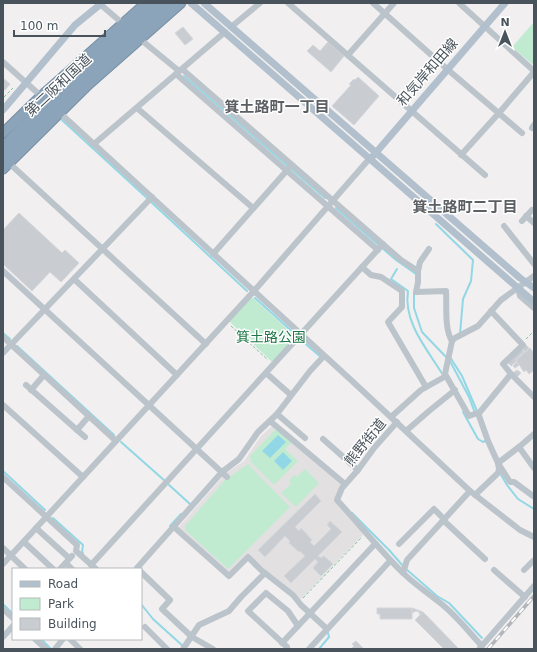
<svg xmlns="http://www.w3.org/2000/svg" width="537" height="652" font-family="'DejaVu Sans','Noto Sans JP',sans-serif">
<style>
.education{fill:#e2e0e0}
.green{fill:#c1ebd0}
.water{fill:#92d7e5}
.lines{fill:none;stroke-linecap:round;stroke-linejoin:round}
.stream{stroke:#92d7e5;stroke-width:2}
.building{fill:#c9ccd1;stroke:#d3d6da}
.highway-casing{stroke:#768fa5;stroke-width:11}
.path{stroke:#7cc79e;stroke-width:1;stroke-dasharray:3 2;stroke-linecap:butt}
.minor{stroke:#bcc4cb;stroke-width:6}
.major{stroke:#b1c0cc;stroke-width:7}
.highway{stroke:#8ba4ba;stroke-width:9}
.rail-casing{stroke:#b2b5b9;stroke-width:3.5}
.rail{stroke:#fff;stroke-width:2;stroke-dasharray:6;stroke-linecap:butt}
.labels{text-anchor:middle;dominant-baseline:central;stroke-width:3;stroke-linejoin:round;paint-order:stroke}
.street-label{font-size:14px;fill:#49535b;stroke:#fff}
.park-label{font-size:14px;fill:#1f7747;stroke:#fff}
.neighbourhood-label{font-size:15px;font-weight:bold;fill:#5c6063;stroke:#fff}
</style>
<rect width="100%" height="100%" fill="#f1efef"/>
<path class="education" d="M273,425L343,484L335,501L357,526L363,535L300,600L262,569L247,554L228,574L178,528L226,473L244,461L261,436Z"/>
<g class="green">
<path d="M534,22V64H532L513,48V46Z"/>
<path d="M250,298H253L295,336V338L273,363L229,321Z"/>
<path d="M276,429L292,442L285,449L298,461L274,485L250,461L252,459L249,457Z"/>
<path d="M248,464L290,507L228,569L185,530V526L225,480Z"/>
<path d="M305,469L319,483L296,507L281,493L291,484L289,481L294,475L297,477Z"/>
</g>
<g class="water">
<path d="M278,435L286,442L270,458L262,451Z"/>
<path d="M283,452L292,461L283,470L274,461Z"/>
</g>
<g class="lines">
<g class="stream">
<path d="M184,76L325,198"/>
<path d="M62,120L147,198"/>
<path d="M150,201L247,291"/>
<path d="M336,208L396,260L416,274"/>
<path d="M436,224L473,260L471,281L463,299L460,334"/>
<path d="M397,269L391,279L408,291C403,322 427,349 443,375"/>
<path d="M414,292V308L422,332L447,358"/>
<path d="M255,298L296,335"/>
<path d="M3,333L10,339"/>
<path d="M301,340L322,358"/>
<path d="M17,346L114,435"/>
<path d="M450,357L462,376L477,411"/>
<path d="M450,361L469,397L475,413"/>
<path d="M463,412L478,439L483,442L485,441"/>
<path d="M121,442L165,481"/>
<path d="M3,471L45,510"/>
<path d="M500,473L507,485L518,499L534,509"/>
<path d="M168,484L190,504"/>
<path d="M352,513L389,550L403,566"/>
<path d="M53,518L83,545L82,552L83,553"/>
<path d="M171,527L170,526L181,514"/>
<path d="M406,569L437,596L449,603L482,638"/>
<path d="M3,604L13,614"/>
<path d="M141,604L153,619L184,647"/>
<path d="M41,639L51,649"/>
<path d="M319,649L329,637L328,633"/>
</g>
</g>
<g class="building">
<path d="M183,27L193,39L185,45L175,33Z"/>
<path d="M328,42L344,56L331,72L307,51L313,45L320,51Z"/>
<path d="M358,77L379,96L354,125L332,106L351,85L349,84L354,79L355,80Z"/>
<path d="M3,78L10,84L5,90L3,89Z"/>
<path d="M19,213L62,253L65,250L79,263L61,282L50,272L32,291L3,264V230Z"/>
<path d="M525,344L529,348L525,352L522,348Z"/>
<path d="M530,348L534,353V370L529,374L526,370L524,372L516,360Z"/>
<path d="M521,349L524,352L515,360L517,361L511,366L507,362Z"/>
<path d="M517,362L519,365L515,368L513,366Z"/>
<path d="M517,370L521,373L517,377L513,373Z"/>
<path d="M315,494L321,501L295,527L299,531L301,528L312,540L310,542L314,546L331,529L327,525L330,521L342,532L318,556L321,558L324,556L333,564L321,576L313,568L318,562L315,559L291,583L284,576L305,556L300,551L299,552L289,543L290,541L285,536L265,557L258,550Z"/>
<path d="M377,608H412V619H380V614H377Z"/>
<path d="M412,608L423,612L420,615L419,612L416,611L412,613Z"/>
<path d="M423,612L458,648L457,649H444L415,620Z"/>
<path d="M356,641L364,649H351L354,646L352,644Z"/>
</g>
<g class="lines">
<g class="highway-casing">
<g id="highway">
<path d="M3,133L41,96L146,3"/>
<path d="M3,147L42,106L121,35L159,3"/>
<path d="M3,158C55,103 112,52 170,3"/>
<path d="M3,169L89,84L181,3"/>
</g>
</g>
<g class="path">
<path d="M4,97L13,88"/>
<path d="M231,326L268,360"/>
<path d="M526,339L534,331"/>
<path d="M303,598L362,537"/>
</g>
<g class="minor">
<path d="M288,3L485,175"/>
<path d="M373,3L447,69L522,133"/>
<path d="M459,3L534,71"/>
<path d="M100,4L122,23"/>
<path d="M231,27L260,3"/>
<path d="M140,39L179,71"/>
<path d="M348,55L394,3"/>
<path d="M3,62L41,96"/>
<path d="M182,69L401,260L418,271L420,262L429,249"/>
<path d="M176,74L378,250"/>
<path d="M137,108L253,208"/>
<path d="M60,113L351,380L470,491L520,530L534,537"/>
<path d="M532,128L534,125"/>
<path d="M94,144L225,32"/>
<path d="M461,155L499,113L534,72"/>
<path d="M9,163L206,344"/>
<path d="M526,216L534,223"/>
<path d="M522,221L532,210"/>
<path d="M504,226L534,264"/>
<path d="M213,254L289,168"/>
<path d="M362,267L371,275L381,277L402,291V307L388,322L426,387"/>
<path d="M3,271L227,477"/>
<path d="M418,271V282L416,292L446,291C447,305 444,329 452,341"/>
<path d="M534,276L501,300L478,326L455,338L452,341L445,374L469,416L480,412L511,374L534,397"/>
<path d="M74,279L177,375"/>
<path d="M518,288L520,296L534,308"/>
<path d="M491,311L523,345L503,364L511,374"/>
<path d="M3,337L116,441"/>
<path d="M3,353L152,197"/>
<path d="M266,373L291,395"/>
<path d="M26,385L85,437"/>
<path d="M31,390L44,375"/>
<path d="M3,405L83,477"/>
<path d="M478,413L488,441L498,463L510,482H514L533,496"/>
<path d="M277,414L305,438"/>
<path d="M391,417L421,390L446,376"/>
<path d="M270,421L345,484"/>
<path d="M397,422L374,448L358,470L342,488L337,500C359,524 379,549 402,572C415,585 431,595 444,606C458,618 470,633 482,646"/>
<path d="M77,430L89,416"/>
<path d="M406,431L429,411L455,390"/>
<path d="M323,439L358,470"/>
<path d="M519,447L534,468"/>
<path d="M3,477L77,545L76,551L96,569"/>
<path d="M475,495L498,473L499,469L498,463L519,447L534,434"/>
<path d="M443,520L485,559"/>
<path d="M174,527L229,576L248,557L261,570L293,595L301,605L327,629"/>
<path d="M36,528L69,558"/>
<path d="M24,542L53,569"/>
<path d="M399,544L434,509L444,519"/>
<path d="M3,548L25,569"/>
<path d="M66,563L72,569"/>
<path d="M3,564L254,291L370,158"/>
<path d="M91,565L383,244"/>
<path d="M60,569L72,556"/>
<path d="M138,569L137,568L222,472L239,459L258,432L277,414L310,371L324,356"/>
<path d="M494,570L525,597"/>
<path d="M524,570L533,561L534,562"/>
<path d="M141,572L170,600L162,609L192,637L213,649"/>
<path d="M403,573L407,560L470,491"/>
<path d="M3,609L13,618"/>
<path d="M145,627L167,649"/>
<path d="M3,637L13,626"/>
<path d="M35,639L46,649"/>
<path d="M70,639L80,649"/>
<path d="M282,643L375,544"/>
<path d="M287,647L248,611L266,593L288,611L298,626"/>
<path d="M480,648L534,586"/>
<path d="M55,649L63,639"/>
<path d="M183,649L199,625L229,611L241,597L265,573"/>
<path d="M309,649L390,561"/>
</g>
<g class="major">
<path d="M191,3L534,302"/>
<path d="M204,3L520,278L534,288"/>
<path d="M3,110L75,25L102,3"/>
<path d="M373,156L505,3"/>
</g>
<use href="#highway" class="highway"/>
<g class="rail-casing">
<path id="rail" d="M488,649L534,596"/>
</g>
<use href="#rail" class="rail"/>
</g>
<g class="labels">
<g class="street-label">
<text transform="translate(427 72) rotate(-49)">和気岸和田線</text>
<text transform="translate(58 85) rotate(-43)">第二阪和国道</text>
<text transform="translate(365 442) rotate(-51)">熊野街道</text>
</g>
<g class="park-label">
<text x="271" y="337">箕土路公園</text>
</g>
<g class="neighbourhood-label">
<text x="277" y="107">箕土路町一丁目</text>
<text x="465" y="207">箕土路町二丁目</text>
</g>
</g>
<rect width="537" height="652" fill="none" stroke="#49535b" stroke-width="8"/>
<rect x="12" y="568" width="130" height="72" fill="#ffffff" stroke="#b6babd"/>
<rect x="20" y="581" width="20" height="6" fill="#b1c0cc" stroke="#b6babd"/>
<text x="48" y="588" font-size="12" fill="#49535b">Road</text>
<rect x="20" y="598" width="20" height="12" fill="#c1ebd0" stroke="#b6babd"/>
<text x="48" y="608" font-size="12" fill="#49535b">Park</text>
<rect x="20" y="618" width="20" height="12" fill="#c9ccd1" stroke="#b6babd"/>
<text x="48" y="628" font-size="12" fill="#49535b">Building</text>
<g transform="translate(505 32)" stroke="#ffffff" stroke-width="3" paint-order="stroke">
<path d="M0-3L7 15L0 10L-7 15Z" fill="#49535b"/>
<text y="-6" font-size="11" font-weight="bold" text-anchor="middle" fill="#49535b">N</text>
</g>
<path d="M14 30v6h91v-6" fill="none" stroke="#49535b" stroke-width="2"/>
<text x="20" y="30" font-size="12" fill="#49535b" stroke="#ffffff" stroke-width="3" paint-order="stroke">100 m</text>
</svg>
